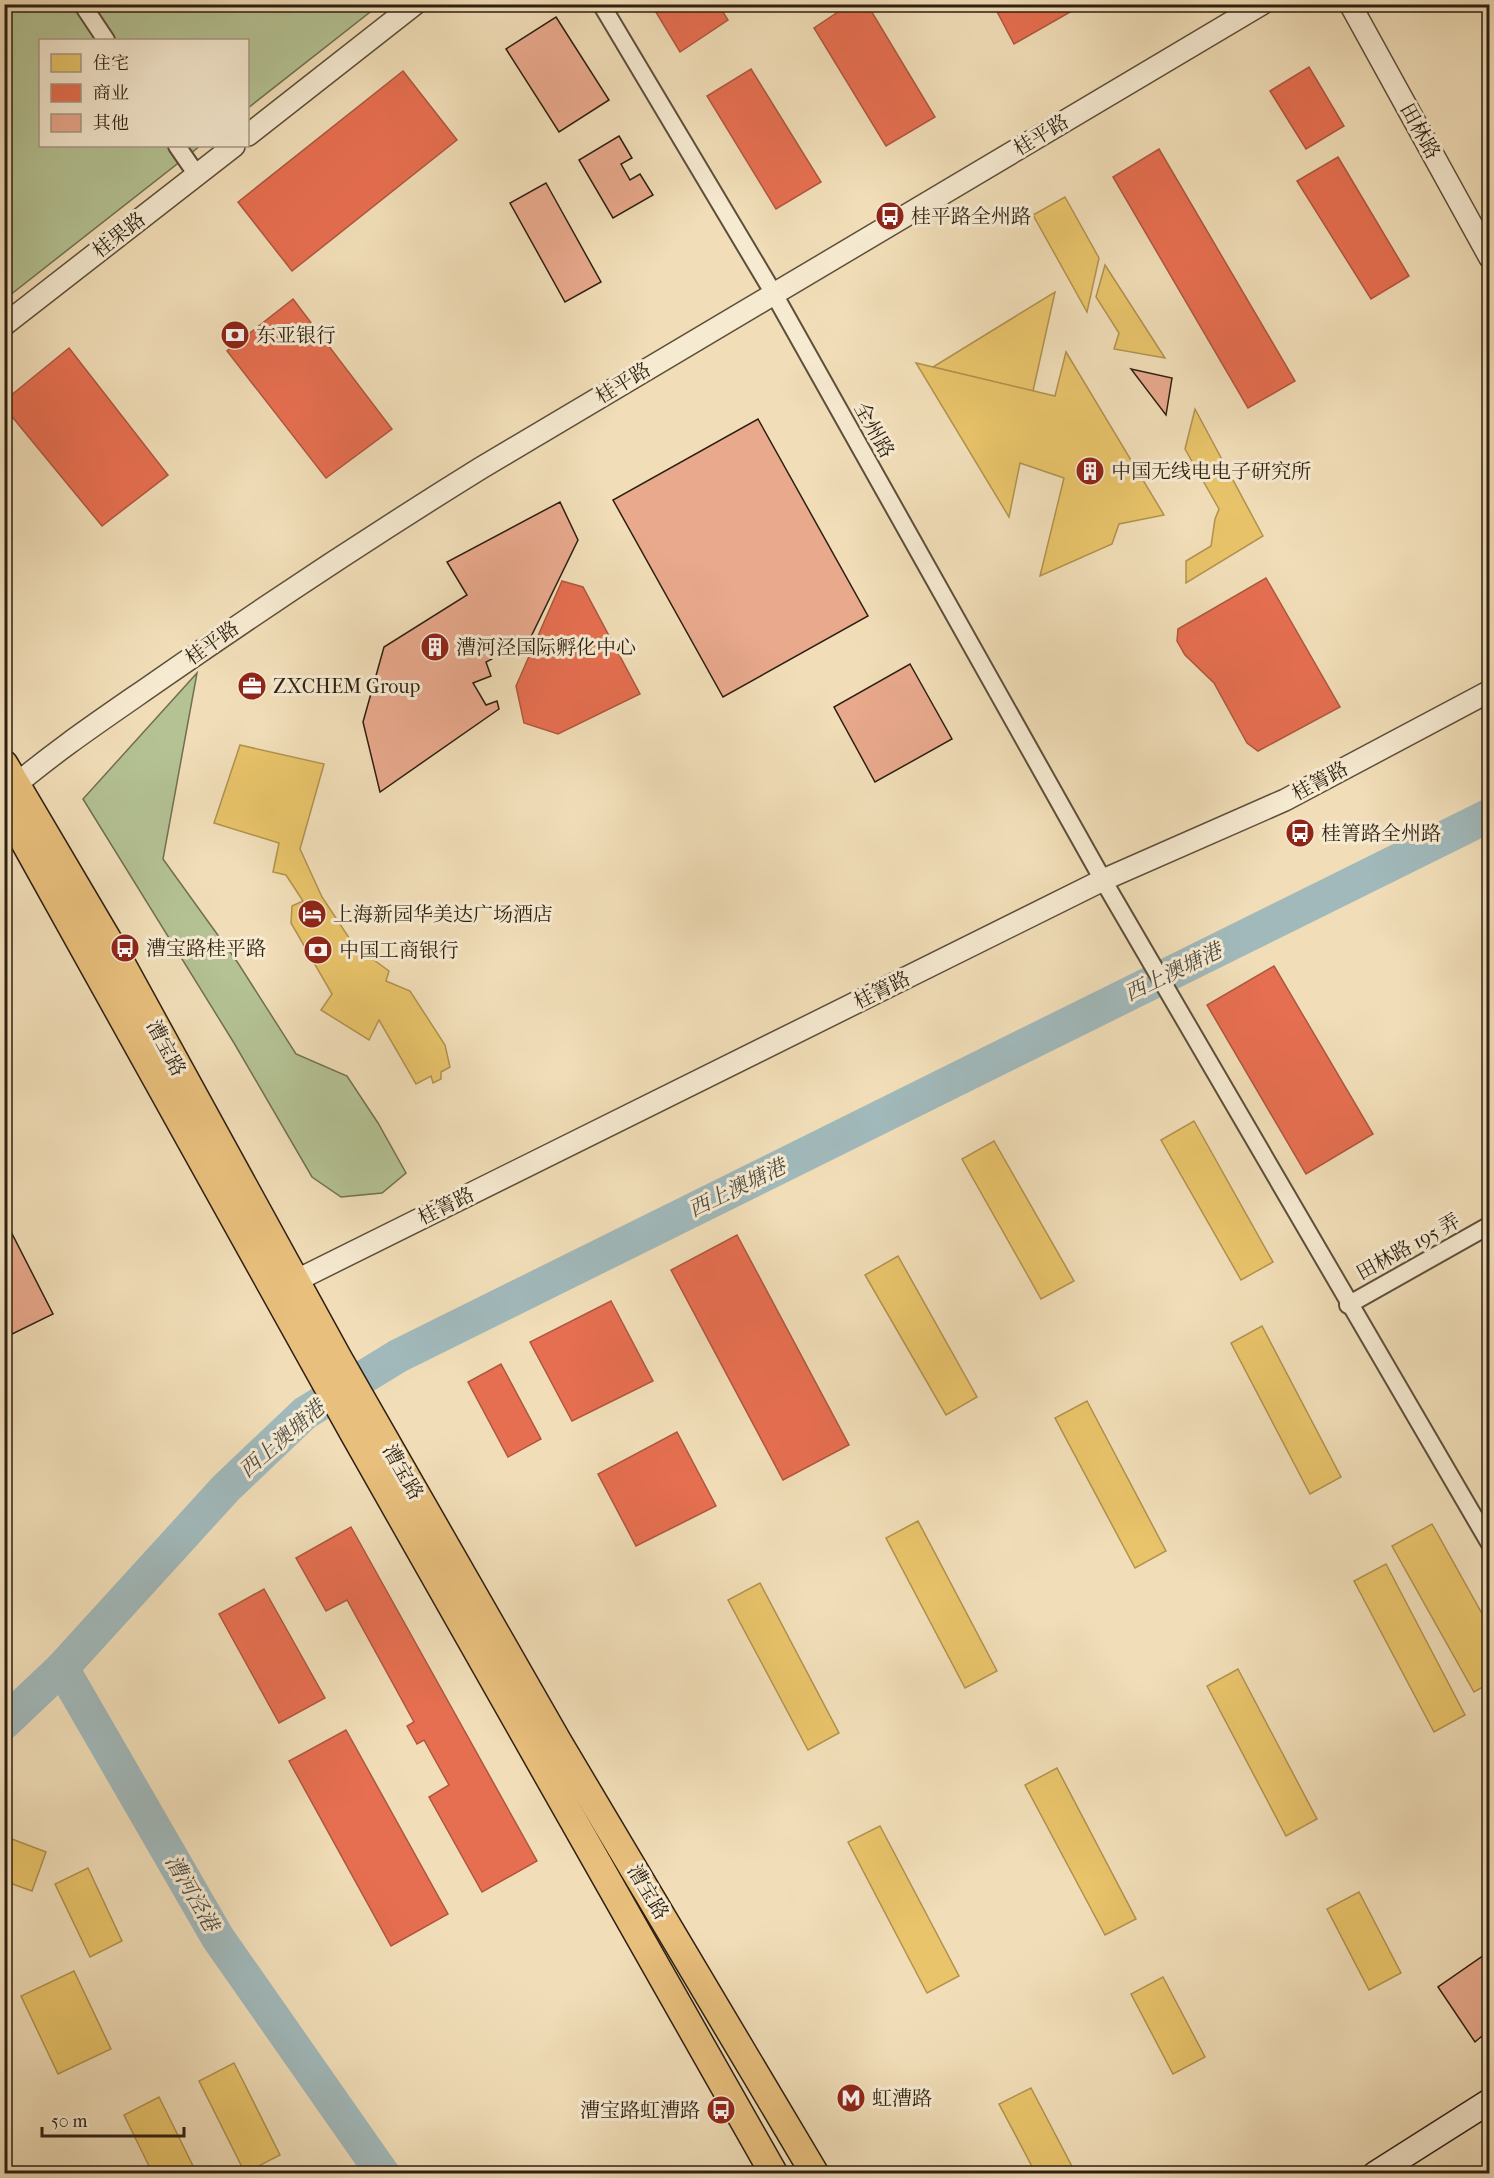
<svg xmlns="http://www.w3.org/2000/svg" width="1494" height="2178" font-family="'IM FELL French Canon','Noto Serif SC',serif">
<style>
.green{fill:#b4c294;stroke:#707052;stroke-width:1.5}
.homes{fill:#e9c46a;stroke:#b1924f;stroke-width:1.5}
.shops{fill:#e76f51;stroke:#af573e;stroke-width:1.5}
.lines{fill:none;stroke-linecap:round;stroke-linejoin:round}
.river{stroke:#a1b9bb;stroke-width:34}
.building{fill:#e9a98d;stroke:#2d1f10;stroke-width:1.5}
.minor-casing{stroke:#5e4f3a;stroke-width:20}
.tertiary-casing{stroke:#5e4f3a;stroke-width:24}
.secondary-casing{stroke:#2d1f10;stroke-width:27}
.primary-casing{stroke:#2d1f10;stroke-width:30}
.minor{stroke:#f6ead1;stroke-width:16}
.tertiary{stroke:#f6ead1;stroke-width:21}
.secondary{stroke:#f6ead1;stroke-width:24}
.primary{stroke:#e8bf7c;stroke-width:27}
.labels{text-anchor:middle;dominant-baseline:central;stroke-width:6;stroke-linejoin:round;paint-order:stroke}
.street-label{font-size:20px;fill:#2d1f10;stroke:#f6ead1}
.poi-label{font-size:20px;fill:#2d1f10;stroke:#f6ead1;text-anchor:start}
.water-label{font-size:21px;font-style:italic;fill:#504d43;stroke:#f6ead1}
</style>
<rect width="100%" height="100%" fill="#f1deb8"/>
<filter id="stains"><feTurbulence type="fractalNoise" baseFrequency=".00333" numOctaves="4"/><feColorMatrix values="0 0 0 0 .2 0 0 0 0 .09 0 0 0 0 .02 0 0 0 .5 -.17"/></filter>
<radialGradient id="worn" r=".72"><stop offset=".6" stop-color="#630" stop-opacity="0"/><stop offset="1" stop-color="#630" stop-opacity=".3"/></radialGradient>
<g class="green">
<path d="M5,5H379L248,108V40H40V146H200L5,299Z"/>
<path d="M197,673L163,859L238,963L296,1054L347,1076L378,1123L406,1173L382,1193L341,1197L312,1177L234,1043L83,799Z"/>
</g>
<g class="homes">
<path d="M1065,197L1099,258L1087,312L1033,215Z"/>
<path d="M1105,265L1165,358L1114,349L1119,333L1096,297Z"/>
<path d="M1055,292L1033,391L933,367Z"/>
<path d="M1066,352L1164,515L1119,524L1112,544L1040,576L1064,478L1020,463L1009,517L916,363L1055,396Z"/>
<path d="M1195,409L1263,536L1186,583V561L1211,546L1215,519L1219,509L1185,449Z"/>
<path d="M240,745L324,764L300,849L322,897L363,959L367,955L389,971L386,981L410,991L445,1045L450,1067L441,1072V1079L433,1083L431,1076L416,1084L379,1020L369,1040L321,1010L332,994L291,923L292,906L303,901L286,875L273,872L279,843L214,823Z"/>
<path d="M1194,1121L1273,1262L1241,1280L1161,1140Z"/>
<path d="M994,1141L1074,1281L1041,1299L962,1159Z"/>
<path d="M898,1256L977,1397L946,1415L865,1275Z"/>
<path d="M1262,1326L1341,1477L1310,1494L1231,1343Z"/>
<path d="M1087,1401L1166,1551L1135,1568L1055,1418Z"/>
<path d="M918,1521L997,1671L965,1688L886,1538Z"/>
<path d="M1432,1524L1490,1628V1683L1474,1692L1392,1546Z"/>
<path d="M1386,1564L1465,1715L1434,1732L1354,1581Z"/>
<path d="M760,1583L839,1733L808,1750L728,1600Z"/>
<path d="M1238,1669L1317,1819L1286,1836L1207,1686Z"/>
<path d="M1057,1768L1136,1919L1105,1935L1025,1785Z"/>
<path d="M880,1826L959,1976L927,1993L848,1842Z"/>
<path d="M4,1836L46,1852L32,1891L4,1881Z"/>
<path d="M88,1868L122,1941L90,1957L55,1884Z"/>
<path d="M1359,1892L1401,1973L1369,1990L1327,1909Z"/>
<path d="M74,1971L111,2049L58,2074L21,1996Z"/>
<path d="M1163,1977L1205,2057L1173,2074L1131,1994Z"/>
<path d="M234,2063L280,2155L245,2173L199,2081Z"/>
<path d="M1031,2088L1076,2174H1036L999,2104Z"/>
<path d="M159,2097L197,2174H153L124,2115Z"/>
</g>
<g class="shops">
<path d="M651,4H718L728,20L680,52Z"/>
<path d="M850,4H867L935,117L886,146L814,28Z"/>
<path d="M993,4H1068L1072,11L1014,44Z"/>
<path d="M1309,67L1344,126L1306,149L1270,91Z"/>
<path d="M751,69L821,182L776,209L707,96Z"/>
<path d="M403,71L457,140L292,271L238,202Z"/>
<path d="M1159,149L1295,381L1248,408L1113,177Z"/>
<path d="M1338,157L1409,276L1371,299L1297,181Z"/>
<path d="M293,299L392,429L326,478L227,351Z"/>
<path d="M69,348L168,475L102,526L4,407V401Z"/>
<path d="M1266,578L1340,707L1258,751L1247,743L1214,683L1185,655L1177,641L1178,629Z"/>
<path d="M562,581L583,587L640,694L558,734L524,723L516,686Z"/>
<path d="M1274,966L1373,1134L1306,1174L1207,1005Z"/>
<path d="M737,1235L849,1445L783,1480L671,1270Z"/>
<path d="M611,1301L653,1381L572,1421L530,1342Z"/>
<path d="M501,1364L541,1439L508,1457L468,1382Z"/>
<path d="M677,1432L716,1506L636,1546L598,1474Z"/>
<path d="M351,1527L537,1861L482,1892L429,1797L449,1785L424,1740L417,1744L407,1726L414,1722L347,1600L326,1611L296,1558Z"/>
<path d="M264,1589L325,1698L279,1723L219,1614Z"/>
<path d="M346,1730L448,1914L391,1946L289,1761Z"/>
</g>
<g class="lines">
<g class="river">
<path d="M62,1668L218,1938L383,2174"/>
<path d="M4,1723L62,1668L226,1488L305,1413L398,1356L1490,815"/>
</g>
</g>
<g class="building">
<path d="M556,17L609,100L559,132L506,49Z"/>
<path d="M619,136L632,158L621,164L630,180L640,174L653,195L613,218L579,160Z"/>
<path d="M546,183L601,282L565,302L510,203Z"/>
<path d="M1131,369L1172,378L1166,415Z"/>
<path d="M758,419L868,616L723,697L613,500Z"/>
<path d="M560,502L578,540L524,651L496,642L486,647L492,659L486,662L491,676L473,683L486,705L497,701L499,709L380,792L363,722L384,647L467,595L447,562Z"/>
<path d="M910,664L952,739L875,782L834,707Z"/>
<path d="M4,1218L53,1314L4,1338Z"/>
<path d="M1490,1951V2047L1482,2036L1475,2042L1438,1987Z"/>
</g>
<g class="lines">
<g class="minor-casing">
<g id="minor">
<path d="M82,4L106,40"/>
<path d="M601,4L774,294L1103,880L1490,1544"/>
<path d="M177,146L197,175"/>
<path d="M1348,1305L1490,1225"/>
</g>
</g>
<g class="tertiary-casing">
<g id="tertiary">
<path d="M1350,4L1490,258"/>
<path d="M248,135L415,4"/>
<path d="M4,325L234,146"/>
<path d="M5,794C54,751 109,715 162,678C267,605 373,535 481,468L1262,4"/>
<path d="M283,1287L1103,880L1285,800L1490,691"/>
</g>
</g>
<g class="secondary-casing">
<path id="secondary" d="M1375,2174L1490,2101"/>
</g>
<g class="primary-casing">
<g id="primary">
<path d="M4,764L115,952L338,1358L558,1742L815,2174"/>
<path d="M4,805L353,1432L774,2174"/>
</g>
</g>
<use href="#minor" class="minor"/>
<use href="#tertiary" class="tertiary"/>
<use href="#secondary" class="secondary"/>
<use href="#primary" class="primary"/>
</g>
<defs>
<g id="bus-disc" transform="scale(1.5)"><circle r="9.5" fill="#8f2418" stroke="#f6ead1"/><path d="M-5-6H5V4H4V6H2V4H-2V6H-4V4H-5ZM-3.5-4V0h7V-4ZM-3.5 1.2v1.5H-2V1.2ZM2 1.2v1.5H3.5V1.2Z" fill="#fff"/></g>
<g id="bank-disc" transform="scale(1.5)"><circle r="9.5" fill="#8f2418" stroke="#f6ead1"/><path d="M-6-4H6V4H-6ZM0-2.3a2.3 2.3 0 1 0 0 4.6a2.3 2.3 0 1 0 0-4.6Z" fill="#fff"/></g>
<g id="building-disc" transform="scale(1.5)"><circle r="9.5" fill="#8f2418" stroke="#f6ead1"/><path d="M-4-6H4V6H1V3H-1V6H-4ZM-2.5-4.3h1.7v1.8h-1.7ZM.8-4.3h1.7v1.8H.8ZM-2.5-1h1.7V.8h-1.7ZM.8-1h1.7V.8H.8Z" fill="#fff"/></g>
<g id="office-disc" transform="scale(1.5)"><circle r="9.5" fill="#8f2418" stroke="#f6ead1"/><path d="M-6-3h4V-5.5h4V-3h4V5H-6ZM-1-4.5V-3h2v-1.5ZM-6 0V1H6V0Z" fill="#fff"/></g>
<g id="hotel-disc" transform="scale(1.5)"><circle r="9.5" fill="#8f2418" stroke="#f6ead1"/><path d="M-6-4.5h1.5V1H6V5H4.5V3h-9V5H-6ZM-4 0a1.8 1.8 0 1 1 3.6 0ZM.5 0V-2.5h3Q6-2.5 6 0Z" fill="#fff"/></g>
<g id="metro-disc" transform="scale(1.5)"><circle r="9.5" fill="#8f2418" stroke="#f6ead1"/><path d="M-5.5 5V-5H-3L0 0L3-5H5.5V5H3V-.5L0 4L-3-.5V5Z" fill="#fff"/></g>
</defs>
<g fill-rule="evenodd">
<use href="#bus-disc" x="890" y="216"/>
<use href="#bank-disc" x="235" y="335"/>
<use href="#building-disc" x="1090" y="471"/>
<use href="#building-disc" x="435" y="647"/>
<use href="#office-disc" x="252" y="686"/>
<use href="#bus-disc" x="1300" y="833"/>
<use href="#hotel-disc" x="312" y="914"/>
<use href="#bus-disc" x="125" y="948"/>
<use href="#bank-disc" x="318" y="950"/>
<use href="#metro-disc" x="851" y="2098"/>
<use href="#bus-disc" x="721" y="2110"/>
</g>
<g class="labels">
<g class="street-label">
<text transform="translate(1420 131) rotate(61)">田林路</text>
<text transform="translate(1041 135) rotate(-31)">桂平路</text>
<text transform="translate(119 235) rotate(-38)">桂果路</text>
<text transform="translate(623 383) rotate(-31)">桂平路</text>
<text transform="translate(874 430) rotate(61)">全州路</text>
<text transform="translate(212 643) rotate(-35)">桂平路</text>
<text transform="translate(1320 781) rotate(-28)">桂箐路</text>
<text transform="translate(882 990) rotate(-26)">桂箐路</text>
<text transform="translate(166 1048) rotate(62)">漕宝路</text>
<text transform="translate(446 1206) rotate(-26)">桂箐路</text>
<text transform="translate(1408 1247) rotate(-29)">田林路 195 弄</text>
<text transform="translate(403 1472) rotate(60)">漕宝路</text>
<text transform="translate(648 1892) rotate(59)">漕宝路</text>
</g>
<g class="poi-label">
<text x="911" y="216">桂平路全州路</text>
<text x="256" y="335">东亚银行</text>
<text x="1111" y="471">中国无线电电子研究所</text>
<text x="456" y="647">漕河泾国际孵化中心</text>
<text x="273" y="686">ZXCHEM Group</text>
<text x="1321" y="833">桂箐路全州路</text>
<text x="333" y="914">上海新园华美达广场酒店</text>
<text x="146" y="948">漕宝路桂平路</text>
<text x="339" y="950">中国工商银行</text>
<text x="872" y="2098">虹漕路</text>
<text x="700" y="2110" text-anchor="end">漕宝路虹漕路</text>
</g>
<g class="water-label">
<text transform="translate(1173 972) rotate(-26)">西上澳塘港</text>
<text transform="translate(737 1188) rotate(-26)">西上澳塘港</text>
<text transform="translate(282 1439) rotate(-41)">西上澳塘港</text>
<text transform="translate(192 1893) rotate(60)">漕河泾港</text>
</g>
</g>
<rect width="1494" height="2178" fill="none" stroke="#f1deb8" stroke-width="24"/>
<rect x="6" y="6" width="1482" height="2166" fill="none" stroke="#2d1f10" stroke-width="3"/>
<rect x="12" y="12" width="1470" height="2154" fill="none" stroke="#2d1f10" stroke-width="1.5"/>
<rect x="39" y="39" width="210" height="108" fill="#f6ead1" stroke="#a69984" stroke-width="1.5"/>
<rect x="51" y="54" width="30" height="18" fill="#e9c46a" stroke="#a69984" stroke-width="1.5"/>
<text x="93" y="69" font-size="18" fill="#2d1f10">住宅</text>
<rect x="51" y="84" width="30" height="18" fill="#e76f51" stroke="#a69984" stroke-width="1.5"/>
<text x="93" y="99" font-size="18" fill="#2d1f10">商业</text>
<rect x="51" y="114" width="30" height="18" fill="#e9a98d" stroke="#a69984" stroke-width="1.5"/>
<text x="93" y="129" font-size="18" fill="#2d1f10">其他</text>
<path d="M42 2127v9h142v-9" fill="none" stroke="#2d1f10" stroke-width="3"/>
<text x="51" y="2127" font-size="18" fill="#2d1f10" stroke="#f6ead1" stroke-width="4.5" paint-order="stroke">50 m</text>
<rect width="100%" height="100%" filter="url(#stains)"/>
<rect width="100%" height="100%" fill="url(#worn)"/>
</svg>
